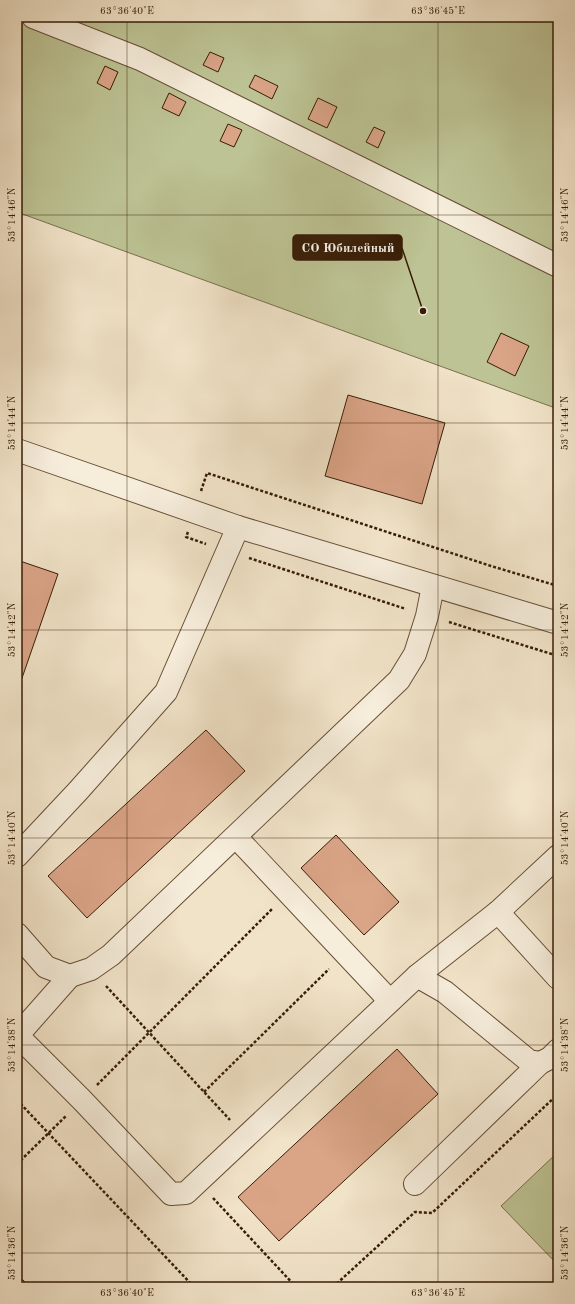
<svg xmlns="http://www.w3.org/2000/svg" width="575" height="1304" font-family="'Old Standard TT',serif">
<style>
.green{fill:#bdc394;stroke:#7a704d}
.building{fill:#daa487;stroke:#371d06}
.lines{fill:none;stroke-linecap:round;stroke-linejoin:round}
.minor-casing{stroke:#664e36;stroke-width:24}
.path{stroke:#371d06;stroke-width:2.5;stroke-dasharray:3 2;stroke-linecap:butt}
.minor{stroke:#f6eddb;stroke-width:22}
.ticks{fill:none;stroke:#371d06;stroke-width:1;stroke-opacity:0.45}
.leader{fill:none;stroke:#371d06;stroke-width:1.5}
.callout-dot{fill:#371d06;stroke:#f6eddb;stroke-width:1.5}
.callout{fill:#371d06;stroke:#371d06;stroke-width:1.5}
.callout-label{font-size:13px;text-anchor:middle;font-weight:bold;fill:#fff}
.neatline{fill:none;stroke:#371d06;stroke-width:1.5}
.ticks-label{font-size:10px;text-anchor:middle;fill:#371d06}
</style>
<rect width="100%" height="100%" fill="#f1e3c8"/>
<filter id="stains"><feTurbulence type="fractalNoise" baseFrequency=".005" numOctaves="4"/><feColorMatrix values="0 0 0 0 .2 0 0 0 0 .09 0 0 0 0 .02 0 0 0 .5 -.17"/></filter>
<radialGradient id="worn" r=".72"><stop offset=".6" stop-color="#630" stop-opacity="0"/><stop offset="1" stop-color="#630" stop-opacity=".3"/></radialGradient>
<g class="green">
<path d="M17,17H558V409L17,212Z"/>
<path d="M558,1152V1265L501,1206Z"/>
</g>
<g class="building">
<path d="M210,52L224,58L218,72L203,65Z"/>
<path d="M105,66L118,72L110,90L97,83Z"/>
<path d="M255,75L278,86L272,99L249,87Z"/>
<path d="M169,93L186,102L179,116L162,108Z"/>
<path d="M318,98L337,107L327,128L308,119Z"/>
<path d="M228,124L242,130L234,147L220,141Z"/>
<path d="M374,127L385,132L378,148L366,142Z"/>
<path d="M501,333L529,346L515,376L487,362Z"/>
<path d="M348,395L445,423L422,504L325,476Z"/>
<path d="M17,560L58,574L21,681L17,680Z"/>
<path d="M206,730L245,771L87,918L48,876Z"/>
<path d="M336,835L399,902L364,935L301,868Z"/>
<path d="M397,1049L438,1094L279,1241L238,1197Z"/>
<path d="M17,1274L30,1287H17Z"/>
</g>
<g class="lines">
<g class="minor-casing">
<g id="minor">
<path d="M33,17L140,59L558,266"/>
<path d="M17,450L238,527L558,623"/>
<path d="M236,837L390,1001"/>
<path d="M17,856L78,791L166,692L238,527"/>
<path d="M498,912L558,978"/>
<path d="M17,934L46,967L70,976L91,969L111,955L399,680L415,654L427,616L433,586"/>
<path d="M417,976L445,992L529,1061L540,1063L550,1058L558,1050"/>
<path d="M17,1035L82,1100L171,1194L186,1193L417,976L498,912L558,856"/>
<path d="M17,1036L70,976"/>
<path d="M415,1184L540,1063"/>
</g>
</g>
<g class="path">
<path d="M201,491L207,473L491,566L558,586"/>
<path d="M188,532L186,537L206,544"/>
<path d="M249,558L406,609"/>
<path d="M449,622L558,656"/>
<path d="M106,986L230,1120"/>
<path d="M97,1085L273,908"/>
<path d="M204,1092L329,969"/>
<path d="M555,1097L558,1101"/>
<path d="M17,1100L194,1287"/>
<path d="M17,1164L67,1115"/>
<path d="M213,1198L296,1287"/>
<path d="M333,1287L415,1212L432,1213L558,1094"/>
</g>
<use href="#minor" class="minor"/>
</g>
<path class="ticks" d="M127,17V1287M438,17V1287M17,215H558M17,423H558M17,630H558M17,838H558M17,1045H558M17,1253H558"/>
<path class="leader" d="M423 311L402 248"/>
<circle class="callout-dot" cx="423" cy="311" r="4"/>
<rect class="callout" x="293" y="235" width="109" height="25" rx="4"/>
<g class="callout-label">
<text x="348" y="252">СО Юбилейный</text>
</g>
<rect width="575" height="1304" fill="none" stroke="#f1e3c8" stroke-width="44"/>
<rect x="22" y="22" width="531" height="1260" class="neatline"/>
<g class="ticks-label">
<text x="127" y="14">63°36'40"E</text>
<text x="438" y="14">63°36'45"E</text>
<text transform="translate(11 215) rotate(-90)" y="4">53°14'46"N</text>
<text transform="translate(564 215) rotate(-90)" y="4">53°14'46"N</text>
<text transform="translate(11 423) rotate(-90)" y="4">53°14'44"N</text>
<text transform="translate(564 423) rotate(-90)" y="4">53°14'44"N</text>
<text transform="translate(11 630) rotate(-90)" y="4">53°14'42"N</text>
<text transform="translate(564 630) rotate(-90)" y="4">53°14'42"N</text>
<text transform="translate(11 838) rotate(-90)" y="4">53°14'40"N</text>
<text transform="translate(564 838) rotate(-90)" y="4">53°14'40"N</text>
<text transform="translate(11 1045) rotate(-90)" y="4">53°14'38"N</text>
<text transform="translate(564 1045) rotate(-90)" y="4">53°14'38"N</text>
<text transform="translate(11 1253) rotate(-90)" y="4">53°14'36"N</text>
<text transform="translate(564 1253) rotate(-90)" y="4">53°14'36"N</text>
<text x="127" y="1296">63°36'40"E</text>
<text x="438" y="1296">63°36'45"E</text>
</g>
<rect width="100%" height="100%" filter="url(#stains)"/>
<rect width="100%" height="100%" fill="url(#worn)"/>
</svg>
